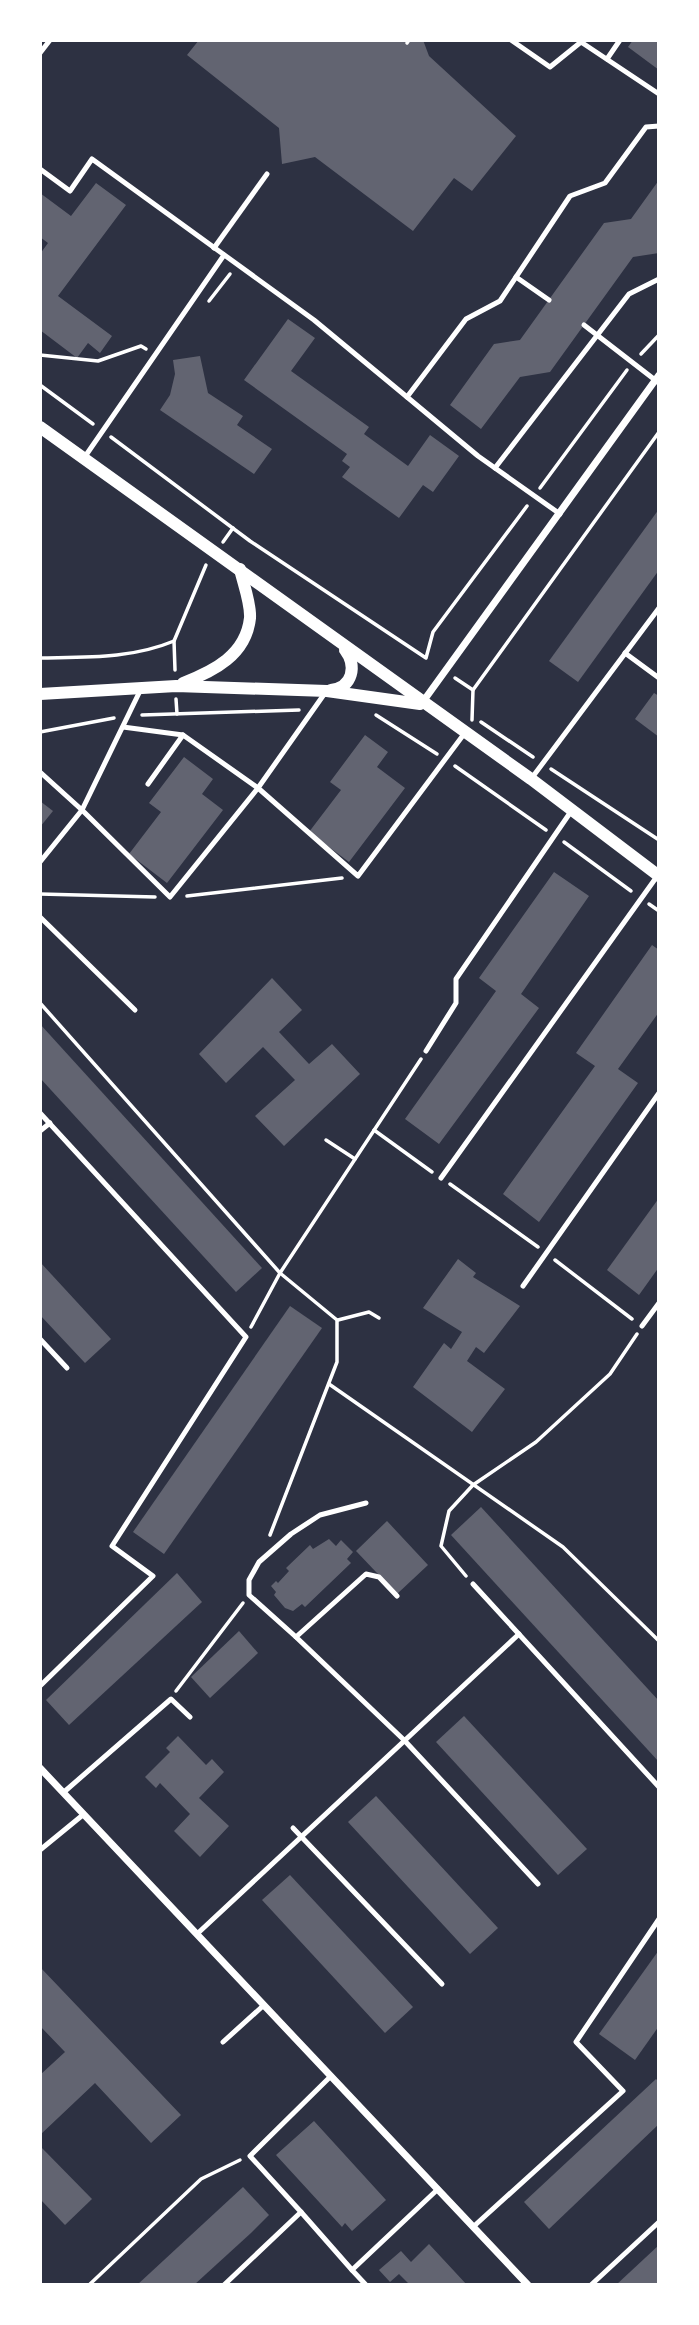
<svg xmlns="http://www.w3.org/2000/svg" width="699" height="2325" font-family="'PT Sans',sans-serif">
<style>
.building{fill:#626471}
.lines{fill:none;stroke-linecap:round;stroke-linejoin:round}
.path{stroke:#fff;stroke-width:3.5}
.service{stroke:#fff;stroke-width:5}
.minor{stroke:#fff;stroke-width:7}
.tertiary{stroke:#fff;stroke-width:12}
</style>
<rect width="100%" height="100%" fill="#2d3142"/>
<g class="building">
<path d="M199,40H423L429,56L516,136L472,191L454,178L413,231L315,157L282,164L279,128L187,55Z"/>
<path d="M633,40H659V70L628,47Z"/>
<path d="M659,180V253L633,257L550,372L520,377L481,429L450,405L494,344L520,340L604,223L631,219Z"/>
<path d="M96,183L126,205L58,296L112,336L100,353L88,343L77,358L40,330V254L48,243L40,237V193L71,216Z"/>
<path d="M288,319L315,338L291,371L369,427L364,434L408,466L430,435L459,456L433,492L423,485L399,518L342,477L350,467L342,461L347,454L244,380Z"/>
<path d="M200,356L208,393L243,416L237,425L272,449L254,474L160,410L170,395L175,374L173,360Z"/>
<path d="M659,509V570L578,682L549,661Z"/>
<path d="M654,693L659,696V737L635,719Z"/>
<path d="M365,735L388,752L377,767L405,788L349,862L309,832L341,790L330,782Z"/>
<path d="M184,757L213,779L202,794L223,810L167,883L129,854L161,812L149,803Z"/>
<path d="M40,801L53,811L40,827Z"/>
<path d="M554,872L589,896L521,994L539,1008L439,1144L405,1119L496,991L479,978Z"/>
<path d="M652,945L659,950V1012L618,1069L638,1083L539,1222L503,1194L595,1066L576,1053Z"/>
<path d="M272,978L302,1010L279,1032L309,1064L332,1044L360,1074L284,1146L255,1116L295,1080L263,1047L226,1083L199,1054Z"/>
<path d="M40,1024L262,1268L236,1292L40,1078Z"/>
<path d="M659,1198V1267L639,1295L607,1270Z"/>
<path d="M458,1259L476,1273L473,1277L520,1306L484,1353L476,1347L467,1361L505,1389L472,1432L413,1387L444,1343L451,1349L462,1332L423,1308Z"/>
<path d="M40,1262L111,1339L85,1363L40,1315Z"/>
<path d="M290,1306L322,1328L164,1554L133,1532Z"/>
<path d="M481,1507L659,1701V1762L451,1535Z"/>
<path d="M387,1521L428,1565L397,1594L356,1551Z"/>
<path d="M329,1539L336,1546L341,1540L353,1552L347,1559L351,1563L305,1607L302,1604L293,1611L285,1608L274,1595L276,1592L271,1586L276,1581L278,1583L289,1571L286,1568L310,1545L313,1549Z"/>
<path d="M177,1573L202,1602L69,1725L46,1700Z"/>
<path d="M239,1631L258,1653L210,1698L191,1677Z"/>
<path d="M464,1716L587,1849L558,1875L436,1742Z"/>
<path d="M178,1736L206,1765L212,1759L224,1772L199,1798L229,1826L200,1857L174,1831L190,1814L160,1783L156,1788L145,1777L170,1752L166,1748Z"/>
<path d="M376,1796L498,1928L470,1954L348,1822Z"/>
<path d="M290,1875L413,2007L385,2033L262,1900Z"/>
<path d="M659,1950V2026L635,2060L599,2034Z"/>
<path d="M40,1967L181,2115L151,2143L95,2083L40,2135V2075L65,2052L40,2026Z"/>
<path d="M656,2079L659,2082V2124L549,2229L524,2202Z"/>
<path d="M314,2121L386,2200L352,2231L345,2223L342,2227L276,2155Z"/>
<path d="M40,2146L92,2199L65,2225L40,2199Z"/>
<path d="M243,2187L269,2215L251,2233L194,2285H137Z"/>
<path d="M429,2244L467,2285H410L399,2274L390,2282L379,2270L401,2251L411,2262Z"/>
<path d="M659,2245V2285H616Z"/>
</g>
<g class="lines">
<g class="path">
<path d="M407,43L409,40"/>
<path d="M209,301L230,274"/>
<path d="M641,354L659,335"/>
<path d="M40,355L98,361L141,346L146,349"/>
<path d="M40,385L93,424"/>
<path d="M111,437L250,541L426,658L433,632L527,506"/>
<path d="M540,488L627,370"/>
<path d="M223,542L233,528"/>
<path d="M40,658C86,657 131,659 174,641"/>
<path d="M175,670L174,641L206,565"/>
<path d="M455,678L473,690"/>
<path d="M176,699L177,714"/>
<path d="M142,715L299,710"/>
<path d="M376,715L437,754"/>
<path d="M472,720L473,690L659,432"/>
<path d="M481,722L533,757"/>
<path d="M40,732L114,718"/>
<path d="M455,766L546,830"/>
<path d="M551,769L659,840"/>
<path d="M564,842L631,891"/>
<path d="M40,894L155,897"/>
<path d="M187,896L342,878"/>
<path d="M649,904L659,911"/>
<path d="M40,1003L280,1273L337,1320V1362L270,1535"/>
<path d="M374,1130L432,1172"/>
<path d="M326,1140L355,1159"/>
<path d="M450,1184L538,1247"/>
<path d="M555,1260L632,1319"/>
<path d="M338,1320L369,1312L379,1318"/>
<path d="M251,1327L280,1273L421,1059"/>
<path d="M329,1384L563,1547L659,1641"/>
<path d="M466,1576L441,1546L449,1511L473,1485L536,1442L610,1374L637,1334"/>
<path d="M176,1691L243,1603"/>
<path d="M89,2285L201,2179L240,2160"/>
</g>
<g class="service">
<path d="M511,40L550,67L581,42L659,94"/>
<path d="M40,53L50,40"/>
<path d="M607,59L620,40"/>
<path d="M40,169L70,191L92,159L314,320L407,397"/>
<path d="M214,248L267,174"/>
<path d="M516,277L549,300"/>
<path d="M584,325L659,383"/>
<path d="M84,458L224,255"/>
<path d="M495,468L629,294L659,279"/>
<path d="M560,514L478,456L407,397L466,319L500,301L570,196L605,183L646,127L659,126"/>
<path d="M625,653L659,678"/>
<path d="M325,693L258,788L358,876L464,734"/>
<path d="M40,772L82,810L140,691"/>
<path d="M531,779L659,608"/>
<path d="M148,784L183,735"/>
<path d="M40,862L82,810L170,897L258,788L183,735L123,727"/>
<path d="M40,917L135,1010"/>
<path d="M426,1051L456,1003V979L572,810"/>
<path d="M40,1113L246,1337L112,1546L153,1576L40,1686"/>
<path d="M40,1131L50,1123"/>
<path d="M441,1178L658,875"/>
<path d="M523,1286L659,1093"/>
<path d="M642,1326L659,1303"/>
<path d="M40,1339L67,1368"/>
<path d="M473,1584L659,1787"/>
<path d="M397,1596L379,1577L366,1574L296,1637L404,1740L538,1884"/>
<path d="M296,1637L249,1595V1580L259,1562L291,1534L320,1515L366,1503"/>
<path d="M64,1792L171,1699L190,1717"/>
<path d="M293,1828L442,1984"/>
<path d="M40,1850L84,1814"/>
<path d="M197,1934L519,1634"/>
<path d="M223,2042L264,2005"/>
<path d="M301,2212L352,2270"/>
<path d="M473,2227L623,2091L576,2042L659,1919"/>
<path d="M224,2285L301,2212L250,2156L331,2076"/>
<path d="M366,2285L352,2270L438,2189"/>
<path d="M591,2285L659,2222"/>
</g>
<g class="minor">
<path d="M422,703L659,375"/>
<path d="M40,1768L528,2285"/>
</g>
<g class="tertiary">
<path d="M40,427L531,779L659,876"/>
<path d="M183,683C214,671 246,655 250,618C251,603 243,583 240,569"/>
<path d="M331,690C353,687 357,666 345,650"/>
<path d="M40,694L176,686L327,691L420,704"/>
</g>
</g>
<rect width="699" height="2325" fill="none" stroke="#ffffff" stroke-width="84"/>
</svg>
